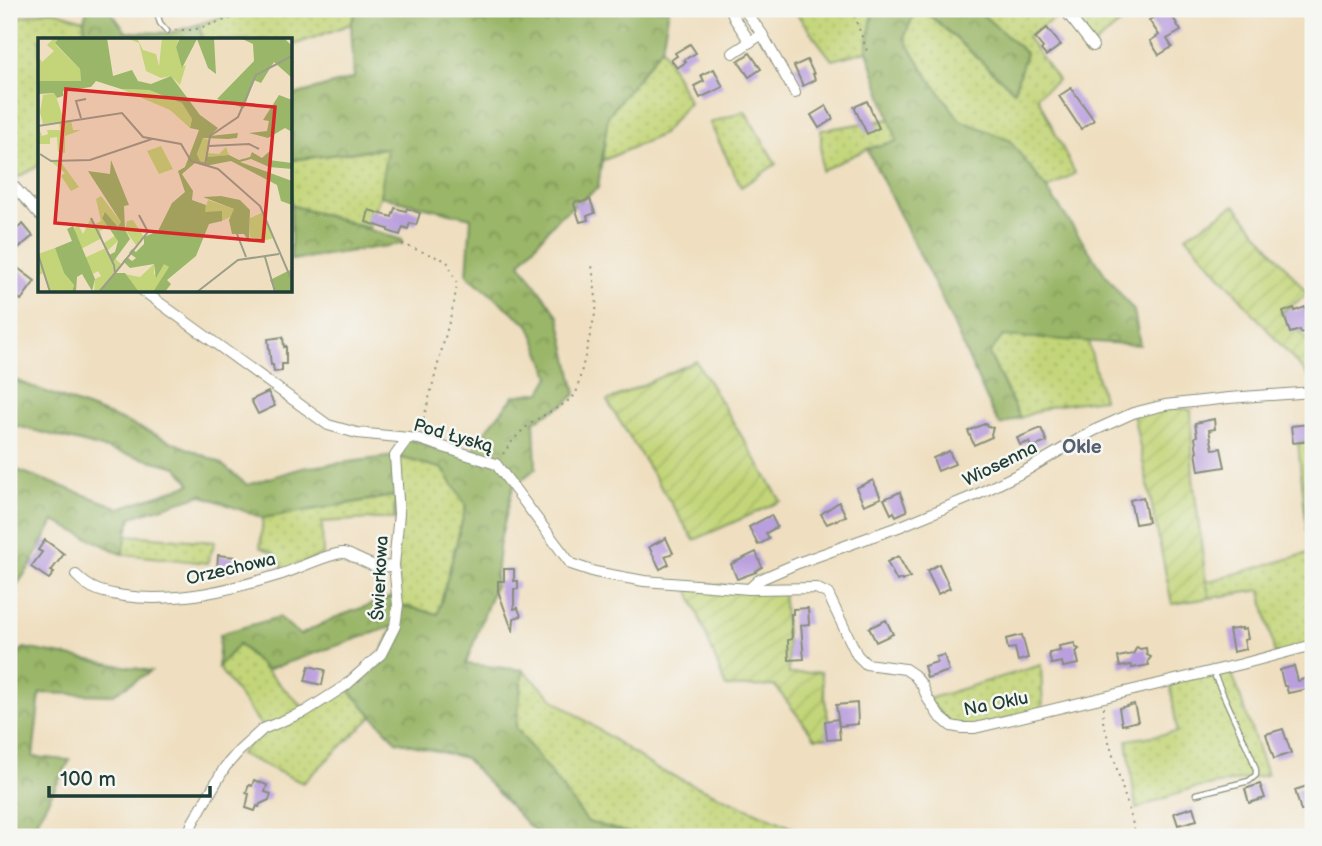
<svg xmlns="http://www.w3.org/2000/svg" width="1322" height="846" font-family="'Balsamiq Sans',sans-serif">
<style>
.grass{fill:url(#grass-dots);stroke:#718956;stroke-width:2}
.forest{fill:url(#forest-crowns);stroke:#5c7a4e;stroke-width:2}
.garden{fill:url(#garden-furrows);stroke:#718956;stroke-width:2}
.building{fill:#b99fdd}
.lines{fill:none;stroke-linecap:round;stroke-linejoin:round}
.lane-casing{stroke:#878e7a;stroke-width:7}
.street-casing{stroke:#878e7a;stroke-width:12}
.path{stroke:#878e7a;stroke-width:2;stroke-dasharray:2 5;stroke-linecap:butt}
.lane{stroke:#fff;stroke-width:4.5}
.street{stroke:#fff;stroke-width:10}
.labels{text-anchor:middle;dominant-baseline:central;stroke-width:5;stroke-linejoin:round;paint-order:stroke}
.street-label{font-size:18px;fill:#1f3d34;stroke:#f6f6f2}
.neighbourhood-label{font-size:19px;font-weight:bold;fill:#555f6f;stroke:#f6f6f2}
.inset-road{fill:none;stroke:#9c9e88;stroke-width:2}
.view{fill:#d62828;fill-opacity:0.15;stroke:#d62828;stroke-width:3.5}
.inset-edge{fill:none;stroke:#1f3d34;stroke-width:3.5}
</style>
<defs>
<pattern id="grass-dots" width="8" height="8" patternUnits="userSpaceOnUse" patternTransform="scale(1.75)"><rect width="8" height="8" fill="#c3d578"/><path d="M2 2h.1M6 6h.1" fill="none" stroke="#a7b868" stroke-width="1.8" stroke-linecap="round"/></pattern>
<pattern id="forest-crowns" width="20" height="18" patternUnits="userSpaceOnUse" patternTransform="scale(1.75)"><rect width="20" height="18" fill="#9ab668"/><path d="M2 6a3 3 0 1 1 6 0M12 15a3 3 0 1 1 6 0" fill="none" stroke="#7d9556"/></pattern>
<pattern id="garden-furrows" width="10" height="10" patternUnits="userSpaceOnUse" patternTransform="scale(1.75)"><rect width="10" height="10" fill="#c3d578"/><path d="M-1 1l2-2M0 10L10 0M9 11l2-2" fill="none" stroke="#a7b868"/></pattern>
</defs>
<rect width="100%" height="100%" fill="#f6f6f2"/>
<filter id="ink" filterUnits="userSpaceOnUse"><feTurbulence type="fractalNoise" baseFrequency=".0143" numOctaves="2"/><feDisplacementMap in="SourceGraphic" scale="14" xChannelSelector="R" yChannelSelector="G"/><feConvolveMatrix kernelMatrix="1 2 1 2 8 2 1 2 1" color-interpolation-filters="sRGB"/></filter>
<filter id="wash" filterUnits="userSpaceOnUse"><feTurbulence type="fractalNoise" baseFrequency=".00686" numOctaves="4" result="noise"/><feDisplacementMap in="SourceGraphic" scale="28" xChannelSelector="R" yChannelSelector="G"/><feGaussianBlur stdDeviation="1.57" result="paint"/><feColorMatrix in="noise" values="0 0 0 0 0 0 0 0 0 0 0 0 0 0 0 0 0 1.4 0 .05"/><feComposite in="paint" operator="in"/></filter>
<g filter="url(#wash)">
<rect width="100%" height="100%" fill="#efdfc0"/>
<g class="grass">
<path d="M9,9H14L16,18L51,10L84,20L85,40H40V165L9,182Z"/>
<path d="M247,9H357L351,24L291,46L290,40H203L199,24Z"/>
<path d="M793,9H873L867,51L832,60Z"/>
<path d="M916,9H923L1014,91L1026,53L976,9H1127L1130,15L1093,46L1065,11L1027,37L1058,80L1037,96L1075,173L1047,189L1009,140L960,120L929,78L904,38Z"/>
<path d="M662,47L689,102L663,134L602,161L608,116Z"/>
<path d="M745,111L776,164L741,187L710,123Z"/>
<path d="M891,119L897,141L867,149L821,171V130Z"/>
<path d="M388,148L380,196L369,228L291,205L290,160Z"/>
<path d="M1003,335L1088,341L1103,399L1052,406L1020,418L989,353Z"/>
<path d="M1298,442L1313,443V645L1275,655L1261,590L1210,598L1206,582L1309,553Z"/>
<path d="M395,456L443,469L466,506L438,614L398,605Z"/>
<path d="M395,496L394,519H371L322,522L323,555L284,570L274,553L260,547L263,518Z"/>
<path d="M127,535L215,542L207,563L122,554Z"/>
<path d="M239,644L306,710L345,686L373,716L303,783L240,754L263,728L218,667Z"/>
<path d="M1041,665L1043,711L975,728L951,726L928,699Z"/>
<path d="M1230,667L1267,775L1186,790L1136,809L1127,740L1177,732L1170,681Z"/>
<path d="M523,670L556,701L657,769L807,834L818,837H644L588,822L516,728Z"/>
</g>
<g class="forest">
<path d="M87,9H109L126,32L170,33L199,24L203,40H85L84,20Z"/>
<path d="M357,9H669L662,47L608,116L598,188L559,217L520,263L559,317L576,394L565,404L534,421L536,468L513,487L500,540L495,585L466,664L523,670L516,728L588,822L644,837H543L530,827L465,758L396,741L345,686L381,654L394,626L266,670L239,644L218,667L220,634L279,617L300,635L334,618L397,595L398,605L438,614L466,506L443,469L395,456L398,495L263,518L201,495L131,517L122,554L54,521L31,565L9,596V518L11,510L9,509V467L120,508L191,484L177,467L9,424V378L124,421L219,462L247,485L302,468L395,456L407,439L470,455L479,439L514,396L541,392L550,377L530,326L467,275L471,218L380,196L387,148L291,160V96L354,78L351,24Z"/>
<path d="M873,9H916L904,38L929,78L960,120L1009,140L1047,189L1109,280L1134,311L1140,345L1003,336L989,354L1020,418L1000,425L993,413L942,299L867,149L897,141L867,51Z"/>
<path d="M923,9H976L1026,53L1014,91Z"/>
<path d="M291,205L402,240V244L291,260Z"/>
<path d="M24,648L151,671L112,695L40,693L33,757L70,760L28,837H9V660Z"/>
</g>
<g class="garden">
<path d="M1235,205L1308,294L1281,313L1310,342L1313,341V382L1186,236Z"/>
<path d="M696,361L781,501L694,540L607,401Z"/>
<path d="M1165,405L1191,410L1193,478L1206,582L1210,598L1172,604L1133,413Z"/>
<path d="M686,583L783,589L789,674L821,672L831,738H815L775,686L726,687Z"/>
</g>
<g id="blocks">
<g class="building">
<path d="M1168,9L1181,31L1167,39L1172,47L1159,55L1150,41L1159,35L1149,20Z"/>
<path d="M1047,28L1061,45L1046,56L1041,50L1043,48L1035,38Z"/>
<path d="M690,44L696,53L684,60L686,62L677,68L671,60L677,56L675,53Z"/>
<path d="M750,53L761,69L749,77L738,61Z"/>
<path d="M807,60L814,74H813L815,80L803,86L794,66Z"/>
<path d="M714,69L723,87L700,98L694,86L704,81L701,75Z"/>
<path d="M1071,88L1094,120L1081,129L1059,96Z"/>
<path d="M867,101L879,128L867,134L854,107Z"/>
<path d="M826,106L833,119L819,128L811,115Z"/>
<path d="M590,199L595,213L587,216L588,220L580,222L574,204L576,201L582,202Z"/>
<path d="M395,208L406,211L407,208L420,213L416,225L410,223L408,229L403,227L400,235L388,231V229L366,222L369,210L392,217Z"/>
<path d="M23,224L33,236L16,250L9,241V235Z"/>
<path d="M15,266L35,281L21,300L9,291V275Z"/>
<path d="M1305,307L1312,329L1301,333L1300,330L1290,333L1283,312L1294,308L1295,311Z"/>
<path d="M283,337L284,347L286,346V364H282V371L274,372L273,365H271L268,339Z"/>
<path d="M268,392L275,406L258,414L251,400Z"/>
<path d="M1214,419L1215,429L1209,430L1213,449L1221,448L1225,467L1199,471L1196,452H1197L1195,437L1197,436L1195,423Z"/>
<path d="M986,423L987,426L993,428L991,434L992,437L974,445L968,431Z"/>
<path d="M1309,424L1311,441L1293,443L1291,426Z"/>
<path d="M1041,428L1047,442L1031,448L1029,442L1020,445L1017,438Z"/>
<path d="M949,451L955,464L938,471L933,458Z"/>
<path d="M873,480L881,498L864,505L856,488Z"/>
<path d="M900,492L907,511L896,516L894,512L891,514L884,499Z"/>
<path d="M1143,497L1148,522L1135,524L1130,500Z"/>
<path d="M839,502L846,516L827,524L821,514Z"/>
<path d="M771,515L777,527L766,533L769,539L758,545L749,527Z"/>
<path d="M666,538L673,553L665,556L669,564L660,569L649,547Z"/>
<path d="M45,540L64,554L51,571L54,573L49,579L31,567L42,552L38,550Z"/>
<path d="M756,552L762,567L755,571L756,572L737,579L731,564Z"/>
<path d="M218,555L235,557L234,573L217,571Z"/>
<path d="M898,556L910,577L902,581L901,579L897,581L887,562Z"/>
<path d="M939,564L950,588L938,594L927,571Z"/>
<path d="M504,569H514V581H518V589H514V609L518,608L521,616L514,618L513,632L498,591V581H504Z"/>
<path d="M808,608L809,624L801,625L804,659L789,660L788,640L792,639L791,614H793V609Z"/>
<path d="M886,620L893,634L876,642L869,628Z"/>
<path d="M1242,628V630L1246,629L1248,639L1244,640L1246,649L1233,652L1229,630Z"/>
<path d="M1022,635L1028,658L1018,661L1015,648L1008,649L1006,639Z"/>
<path d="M1075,643V647L1079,649L1076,652L1079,664L1063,667L1062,662L1051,664L1049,653L1060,651L1059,646Z"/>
<path d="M1137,647L1140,649L1146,648L1147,655L1151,657L1148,661L1149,665L1132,668L1131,665L1120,667L1118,657L1133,654Z"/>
<path d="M944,655L949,671L927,678L924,666L937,662L936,657Z"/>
<path d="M309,666L325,670L322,685L305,681Z"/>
<path d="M1294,666L1298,681L1313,676V688L1288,693L1286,686H1284L1280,670Z"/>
<path d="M857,703L858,724L839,726L836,705Z"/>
<path d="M1134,704L1138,721L1122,725L1119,708Z"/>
<path d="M838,719L840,739L827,740L825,721Z"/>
<path d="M1283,729L1291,753L1274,759L1266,734Z"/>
<path d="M254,780L267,785L265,792L271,794L269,800L260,804L259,807L257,806L255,811L246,808L249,794L246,793L249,785L252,786Z"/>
<path d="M1260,784L1265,798L1249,803L1245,789Z"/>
<path d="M1307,786L1313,808L1301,811L1295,790Z"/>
<path d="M1193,807L1197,820L1178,825L1174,813Z"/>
</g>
</g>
</g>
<g filter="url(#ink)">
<use href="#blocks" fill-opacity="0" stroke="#878e7a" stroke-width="2"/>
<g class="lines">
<g class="lane-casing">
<g id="lane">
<path d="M156,9L160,23L167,31"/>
<path d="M1196,794L1249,781L1256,775V770L1252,758L1213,672"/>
</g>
</g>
<g class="street-casing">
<g id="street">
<path d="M731,9L734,18L750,42"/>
<path d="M744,9L762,34L795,93"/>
<path d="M1064,9L1093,46"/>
<path d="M733,53L762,34"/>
<path d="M9,181L40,215"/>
<path d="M142,290L328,425L357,433L419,439L496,464L571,564L595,572L644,581L749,589L816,588L828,594L857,655L866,664L905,669L914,675L922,685L928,699L939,716L951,726L962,728H975L1242,664L1313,645"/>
<path d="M76,575C90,590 104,593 124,596C178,603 230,590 282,574C298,569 329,553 344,553C346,553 352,556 354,557C371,564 375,570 394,565"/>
<path d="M749,589L759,580L798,563L901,526L976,495L1025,471L1093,431L1133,413L1165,405L1229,398L1313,392"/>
<path d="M187,837L193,822L225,767L239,751L263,729L306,711L345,686L381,654L395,626L398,605L394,565L399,514L395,456L407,439"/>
</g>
</g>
<g class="path">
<path d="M852,9L867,51"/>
<path d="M175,30H193L254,11"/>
<path d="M402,244L447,261L457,284L454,303L421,429"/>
<path d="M503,454C511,442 521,430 533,422C548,411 562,408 576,394L597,306L592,265"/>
<path d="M1104,707L1103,721L1134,828L1135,837"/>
</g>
<use href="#lane" class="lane"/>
<use href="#street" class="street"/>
</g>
</g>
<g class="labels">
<g class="street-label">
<text transform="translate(453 436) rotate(16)">Pod Łyską</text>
<text transform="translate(1000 464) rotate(-26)">Wiosenna</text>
<text transform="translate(231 569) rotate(-13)">Orzechowa</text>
<text transform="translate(380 578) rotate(-87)">Świerkowa</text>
<text transform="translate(996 704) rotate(-11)">Na Oklu</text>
</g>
<g class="neighbourhood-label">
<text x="1082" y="447">Okle</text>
</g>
</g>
<g transform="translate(38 38)">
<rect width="254" height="254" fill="#efdfc0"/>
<path d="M16,0H21L17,6L42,31L43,43H0V18L4,24L16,13L9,7ZM88,0H99L105,12L118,16L121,28L124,0L141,1L138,9L144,29L148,27L142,47L133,38L123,40L108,33L101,5ZM83,51L111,52L144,65L154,81L152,90L132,72ZM17,55L26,83L33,82L35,92H43L27,98V115L20,114L19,99L12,100V106H0V88L4,98L10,96L9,92H22L21,84L5,86L2,74L5,57ZM165,100L171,102L170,115L181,116L188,109L191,117L170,119L169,125L162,123L159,116ZM63,158L83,184L81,190L66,175L64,180L72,188L62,193L64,200L41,212L36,190L41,188L45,196L53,180L57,186L63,183L58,161ZM170,162L196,171V177L184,183L183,174H166ZM226,174L236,200L224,203L212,199V180ZM95,182L106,199L98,207L87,192L89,183ZM78,197L80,203L69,213L83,226L61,254H56L57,241L63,238L60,233L55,236L46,220L68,210L66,205ZM17,210L26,235L36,247L34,254H12L5,235L0,238V216ZM126,225L132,230L115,254H101L87,236L102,239L116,226V237Z" fill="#c3d578"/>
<path d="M21,0H69L75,38L94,32L100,43L113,46L133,38L162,77L180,90L172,98L200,95L199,100L190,101L165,100L159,116L162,123L169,125V119L191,117L201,122L212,119L214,114L224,120L235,110L231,122L254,125V131L231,129L213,121L202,124L254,143V167L243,163L239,147L193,123L167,128L157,125L144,136L155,153L154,162L168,167L167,174L184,173V183L171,186L158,218L129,242L133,246L127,254H115L131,229L126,226L118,240L116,226L92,230L85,223L89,219L94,223L98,220L91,215L94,211L98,214L106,206V199L120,193L134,165L147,154L140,133L147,129L161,92L152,90L154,81L144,65L111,52L83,51L58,43L53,49L25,53V58L19,60L16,55L0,56V43H43L42,31L17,5ZM142,0H176L178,36L170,30L159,1L144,30L138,9ZM202,0H246L254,8V40L236,24L223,45L216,42L206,70L179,61L216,23L215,6ZM241,57L254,62V94L247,90L230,100L211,95L229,93L231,83L225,82ZM73,122L91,167L86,168L87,192L92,201L75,224L71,217L77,214L80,203L64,180L67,174L80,189L83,184L50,133L72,136ZM183,158L202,162L212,172L211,204L206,196H194L191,182L196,171L165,159ZM35,188L57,241L54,253L44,236L39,239L38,254H34L36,247L26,235L17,210L34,203L29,191ZM254,231V254H238L232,242ZM77,235H87L101,254H61Z" fill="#9ab668"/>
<path d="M123,108L135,131L121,136L109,113ZM10,121L22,123L41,149L33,153L23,138L27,135Z" fill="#c3d578"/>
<path class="inset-road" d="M43,80L38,63L48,61M0,88L84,75L105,99L143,106L153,123L180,131L222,168L254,243M0,106V144M171,108L211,106L221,111M2,116L13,123L52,122L114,101M167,128L172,98L200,79L218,37L254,18M53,180L76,227L77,235L61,254M199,196L208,219M0,216L12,254M227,219L237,254M77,235L110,194L101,177M159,254L200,222L241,216"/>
<path class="view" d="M28,51L237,69L225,203L17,185Z"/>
<rect width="254" height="254" class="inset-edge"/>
</g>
<rect width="1322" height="846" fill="none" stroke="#f6f6f2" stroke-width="35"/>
<path d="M49 786v10h161v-10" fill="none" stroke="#1f3d34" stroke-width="3.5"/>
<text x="60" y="786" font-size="21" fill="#1f3d34" stroke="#f6f6f2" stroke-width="5" paint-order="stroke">100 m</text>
</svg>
